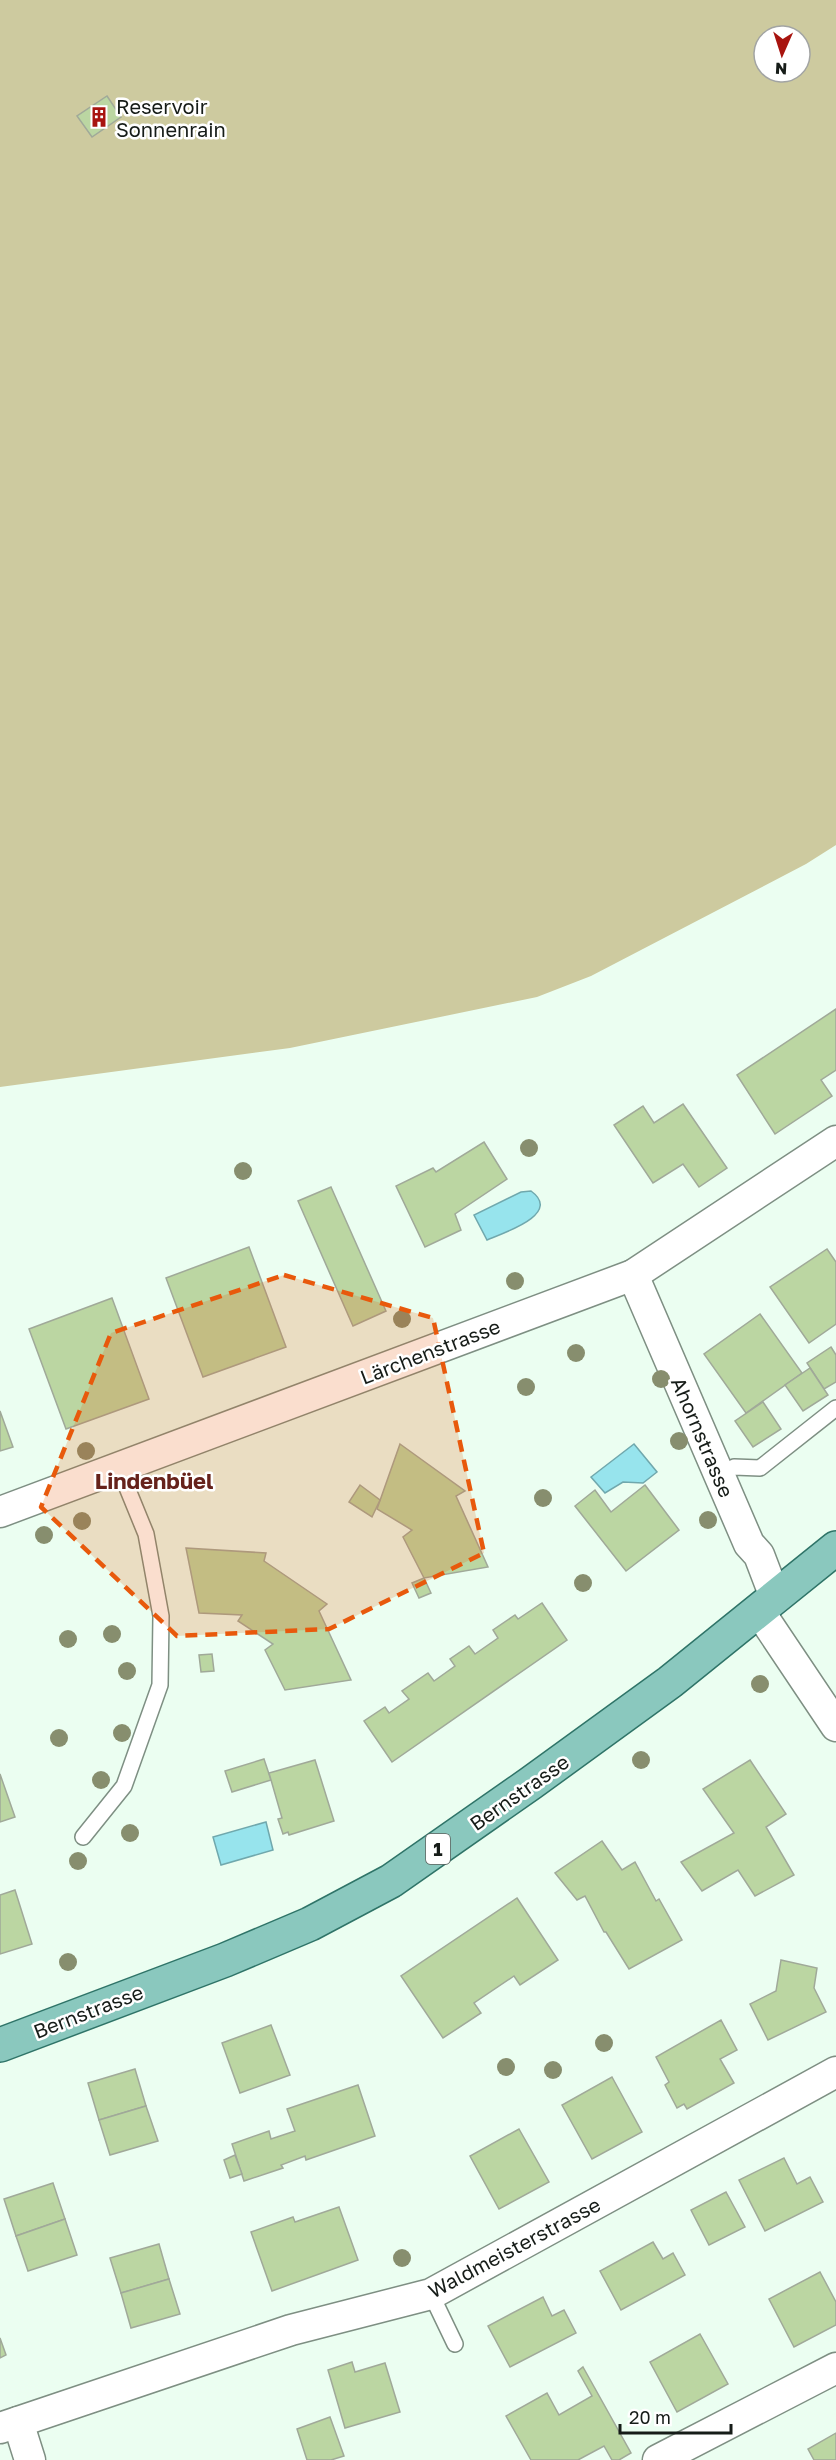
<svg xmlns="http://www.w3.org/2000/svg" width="836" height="2460" font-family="'Golos Text',sans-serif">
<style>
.green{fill:#cdca9f;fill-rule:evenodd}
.water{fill:#97e4ed;stroke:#70a8ad;stroke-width:1.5}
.building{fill:#bbd6a2;stroke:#a0a999;stroke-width:1.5}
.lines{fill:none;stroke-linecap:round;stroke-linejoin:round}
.lane-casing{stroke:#7e8f83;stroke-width:18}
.street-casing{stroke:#7e8f83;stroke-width:33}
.primary-casing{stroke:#2f7468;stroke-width:36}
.lane{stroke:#fff;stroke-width:15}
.street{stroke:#fff;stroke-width:30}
.primary{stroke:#8ac8be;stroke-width:33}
.tree{fill:#878e6e}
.marked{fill:#e8590c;fill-opacity:0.2;stroke:#e8590c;stroke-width:4.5;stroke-dasharray:12 8;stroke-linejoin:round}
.labels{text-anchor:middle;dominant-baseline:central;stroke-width:5;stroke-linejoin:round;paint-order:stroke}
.shield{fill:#fff;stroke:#5c605d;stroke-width:1.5}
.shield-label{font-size:18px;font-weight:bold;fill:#161c18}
.poi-label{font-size:20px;fill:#161c18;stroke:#fff;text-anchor:start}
.street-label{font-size:20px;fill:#161c18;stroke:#fff}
.quarter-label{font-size:22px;font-weight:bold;fill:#66221b;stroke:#fff}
</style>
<rect width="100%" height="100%" fill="#ebfef1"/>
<path class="green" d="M0,0H836V845L806,864L591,976L537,997L290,1048L0,1087ZM764,36H800V72H764Z"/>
<g class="water">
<path d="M531,1191C563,1214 503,1233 487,1240L474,1215L521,1192Z"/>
<path d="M634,1444L657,1472L643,1483L623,1482L605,1493L591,1477Z"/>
<path d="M266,1822L273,1850L221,1865L213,1837Z"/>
</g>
<g class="building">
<path d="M107,96L121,117L92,137L77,116Z"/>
<path d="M836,1009V1070L821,1080L832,1096L775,1134L737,1075Z"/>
<path d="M683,1104L727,1168L699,1187L683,1164L653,1183L614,1125L643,1106L654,1123Z"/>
<path d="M484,1142L507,1179L455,1214L461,1230L425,1247L396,1186L433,1168L436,1172Z"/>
<path d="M331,1187L386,1311L353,1326L298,1201Z"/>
<path d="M249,1247L286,1347L203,1377L166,1278Z"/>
<path d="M827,1249L836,1262V1324L809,1343L770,1287Z"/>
<path d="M112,1298L149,1399L66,1429L29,1329Z"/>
<path d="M760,1314L802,1373L746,1413L704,1354Z"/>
<path d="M831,1347L836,1355V1382L824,1389L807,1363Z"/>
<path d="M810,1368L828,1395L803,1411L785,1385Z"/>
<path d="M763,1402L781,1429L753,1447L735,1421Z"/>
<path d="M0,1411L13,1447L0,1451Z"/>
<path d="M400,1444L465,1491L456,1496L488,1567L424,1578L403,1537L412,1530L377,1509Z"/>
<path d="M360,1485L380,1500L372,1517L349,1502Z"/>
<path d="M645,1485L679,1530L626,1571L575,1506L595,1490L611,1512Z"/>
<path d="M186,1548L266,1553L264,1561L327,1604L319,1611L351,1680L285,1690L265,1650L273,1644L238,1621L242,1615L199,1613Z"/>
<path d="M424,1578L431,1593L419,1598L412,1583Z"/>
<path d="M542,1603L567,1640L392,1762L364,1721L385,1707L389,1713L409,1699L402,1691L428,1673L434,1681L455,1666L450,1659L469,1646L475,1654L498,1638L493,1630L515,1615L518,1619Z"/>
<path d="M212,1654L214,1671L201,1672L199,1655Z"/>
<path d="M264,1759L271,1780L232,1792L225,1771Z"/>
<path d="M315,1760L334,1821L289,1835L288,1832L283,1834L278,1819L282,1818L269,1773Z"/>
<path d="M750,1760L786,1814L766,1827L794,1875L755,1896L738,1870L702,1891L681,1862L734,1833L703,1789Z"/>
<path d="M0,1774L15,1817L0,1822Z"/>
<path d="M602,1841L622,1870L635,1862L656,1901L659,1899L682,1940L629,1969L606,1932H604L585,1896L577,1900L555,1873Z"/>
<path d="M15,1890L32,1944L0,1954V1895Z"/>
<path d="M517,1898L558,1960L520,1985L514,1976L474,2003L481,2013L443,2038L401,1976Z"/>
<path d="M781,1960L817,1968L814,1988L826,2012L768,2040L750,2004L776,1991Z"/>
<path d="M721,2020L737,2050L720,2059L734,2083L687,2109L684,2104L677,2108L665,2085L669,2082L656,2057Z"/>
<path d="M271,2025L290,2075L240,2093L222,2043Z"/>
<path d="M135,2069L146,2106L99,2120L88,2083Z"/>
<path d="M612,2077L642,2132L592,2159L562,2105Z"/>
<path d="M358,2085L375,2136L306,2160L305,2156L281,2165L283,2168L244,2181L232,2144L269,2131L271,2139L295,2131L287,2109Z"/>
<path d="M146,2106L158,2141L110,2155L99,2120Z"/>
<path d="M519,2129L549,2182L499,2209L470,2156Z"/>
<path d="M235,2155L242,2174L230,2178L224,2160Z"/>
<path d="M784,2158L797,2184L810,2177L823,2202L765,2231L739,2180Z"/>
<path d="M53,2183L65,2219L16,2236L4,2199Z"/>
<path d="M726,2192L745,2227L709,2245L691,2210Z"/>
<path d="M339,2207L358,2260L272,2291L251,2232L293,2217L295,2222Z"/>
<path d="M65,2219L77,2255L28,2271L16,2236Z"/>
<path d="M653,2242L663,2259L673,2253L685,2275L621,2310L600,2271Z"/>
<path d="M159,2244L169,2279L121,2293L110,2258Z"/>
<path d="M820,2272L836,2302V2325L794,2347L769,2299Z"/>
<path d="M169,2279L180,2314L131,2328L121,2293Z"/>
<path d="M543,2297L552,2316L564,2310L576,2333L510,2367L488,2326Z"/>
<path d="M700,2334L728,2384L677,2412L650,2362Z"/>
<path d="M0,2338L6,2355L0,2358Z"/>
<path d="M352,2362L355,2372L385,2363L400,2412L345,2428L328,2370Z"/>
<path d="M583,2367L631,2453L619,2460H612L604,2446L578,2460H531L506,2416L547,2393L559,2415L592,2396L578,2371Z"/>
<path d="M330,2417L344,2456L331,2460H307L297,2429Z"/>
<path d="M836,2433V2460H814L808,2449Z"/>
</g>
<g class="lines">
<g class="lane-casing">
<g id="lane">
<path d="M719,1475L734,1467L760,1468L836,1408"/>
<path d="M83,1837L124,1786L160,1685L161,1616L146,1534L119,1468"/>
<path d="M431,2294L455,2344"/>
</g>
</g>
<g class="street-casing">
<g id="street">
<path d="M633,1275L749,1544L759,1555L775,1597"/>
<path d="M0,1512L633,1275L836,1141"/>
<path d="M759,1611L836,1726"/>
<path d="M18,2422L30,2460"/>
<path d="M0,2428L291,2330L431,2294L836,2072"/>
<path d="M658,2460L836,2368"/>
</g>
</g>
<g class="primary-casing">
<path id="primary" d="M0,2045L225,1960L310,1924L391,1881L531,1783L670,1682L836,1548"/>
</g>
<use href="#lane" class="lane"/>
<use href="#street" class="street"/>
<use href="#primary" class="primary"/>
</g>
<g class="tree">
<circle cx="529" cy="1148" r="9"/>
<circle cx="243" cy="1171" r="9"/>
<circle cx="515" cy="1281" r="9"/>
<circle cx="402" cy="1319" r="9"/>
<circle cx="576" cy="1353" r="9"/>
<circle cx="661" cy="1379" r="9"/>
<circle cx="526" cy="1387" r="9"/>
<circle cx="679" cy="1441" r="9"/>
<circle cx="86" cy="1451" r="9"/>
<circle cx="543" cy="1498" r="9"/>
<circle cx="708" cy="1520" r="9"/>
<circle cx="82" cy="1521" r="9"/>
<circle cx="44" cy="1535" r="9"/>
<circle cx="583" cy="1583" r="9"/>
<circle cx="112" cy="1634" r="9"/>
<circle cx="68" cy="1639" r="9"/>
<circle cx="127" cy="1671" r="9"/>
<circle cx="760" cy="1684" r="9"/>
<circle cx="122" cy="1733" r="9"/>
<circle cx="59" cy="1738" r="9"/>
<circle cx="641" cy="1760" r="9"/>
<circle cx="101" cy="1780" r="9"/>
<circle cx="130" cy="1833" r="9"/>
<circle cx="78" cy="1861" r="9"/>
<circle cx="68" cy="1962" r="9"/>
<circle cx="604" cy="2043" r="9"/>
<circle cx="506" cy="2067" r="9"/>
<circle cx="553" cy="2070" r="9"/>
<circle cx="402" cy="2258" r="9"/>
</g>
<path class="marked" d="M284,1275L433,1318L484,1553L329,1629L177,1636L41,1507L111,1333Z"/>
<defs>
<g id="building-bare" transform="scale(1.62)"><path d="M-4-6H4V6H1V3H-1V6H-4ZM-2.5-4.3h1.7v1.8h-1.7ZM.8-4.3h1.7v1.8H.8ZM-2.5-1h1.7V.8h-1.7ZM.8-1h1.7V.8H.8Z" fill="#a8140f" stroke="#fff" stroke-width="2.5" paint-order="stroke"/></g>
</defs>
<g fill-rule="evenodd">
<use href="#building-bare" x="99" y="117"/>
</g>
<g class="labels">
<rect class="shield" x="426" y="1834" width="24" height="30" rx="4.5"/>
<g class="shield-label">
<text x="438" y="1849">1</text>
</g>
<g class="poi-label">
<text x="116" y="106">Reservoir<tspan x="116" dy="23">Sonnenrain</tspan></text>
</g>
<g class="street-label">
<text transform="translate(430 1351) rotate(-21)">Lärchenstrasse</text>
<text transform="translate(703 1437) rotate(67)">Ahornstrasse</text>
<text transform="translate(519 1792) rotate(-35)">Bernstrasse</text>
<text transform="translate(88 2011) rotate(-21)">Bernstrasse</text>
<text transform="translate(514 2247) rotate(-28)">Waldmeisterstrasse</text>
</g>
<g class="quarter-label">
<text x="154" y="1480">Lindenbüel</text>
</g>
</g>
<g transform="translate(782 54) rotate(183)"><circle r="28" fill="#ffffff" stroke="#a2a4a3" stroke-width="1.5"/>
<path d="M0-4.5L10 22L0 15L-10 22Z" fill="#a8140f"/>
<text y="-9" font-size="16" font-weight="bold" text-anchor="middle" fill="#161c18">N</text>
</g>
<path d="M620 2424v9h111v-9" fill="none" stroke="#161c18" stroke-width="3"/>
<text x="629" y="2424" font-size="18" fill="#161c18" stroke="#ffffff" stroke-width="4.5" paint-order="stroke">20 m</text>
</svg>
